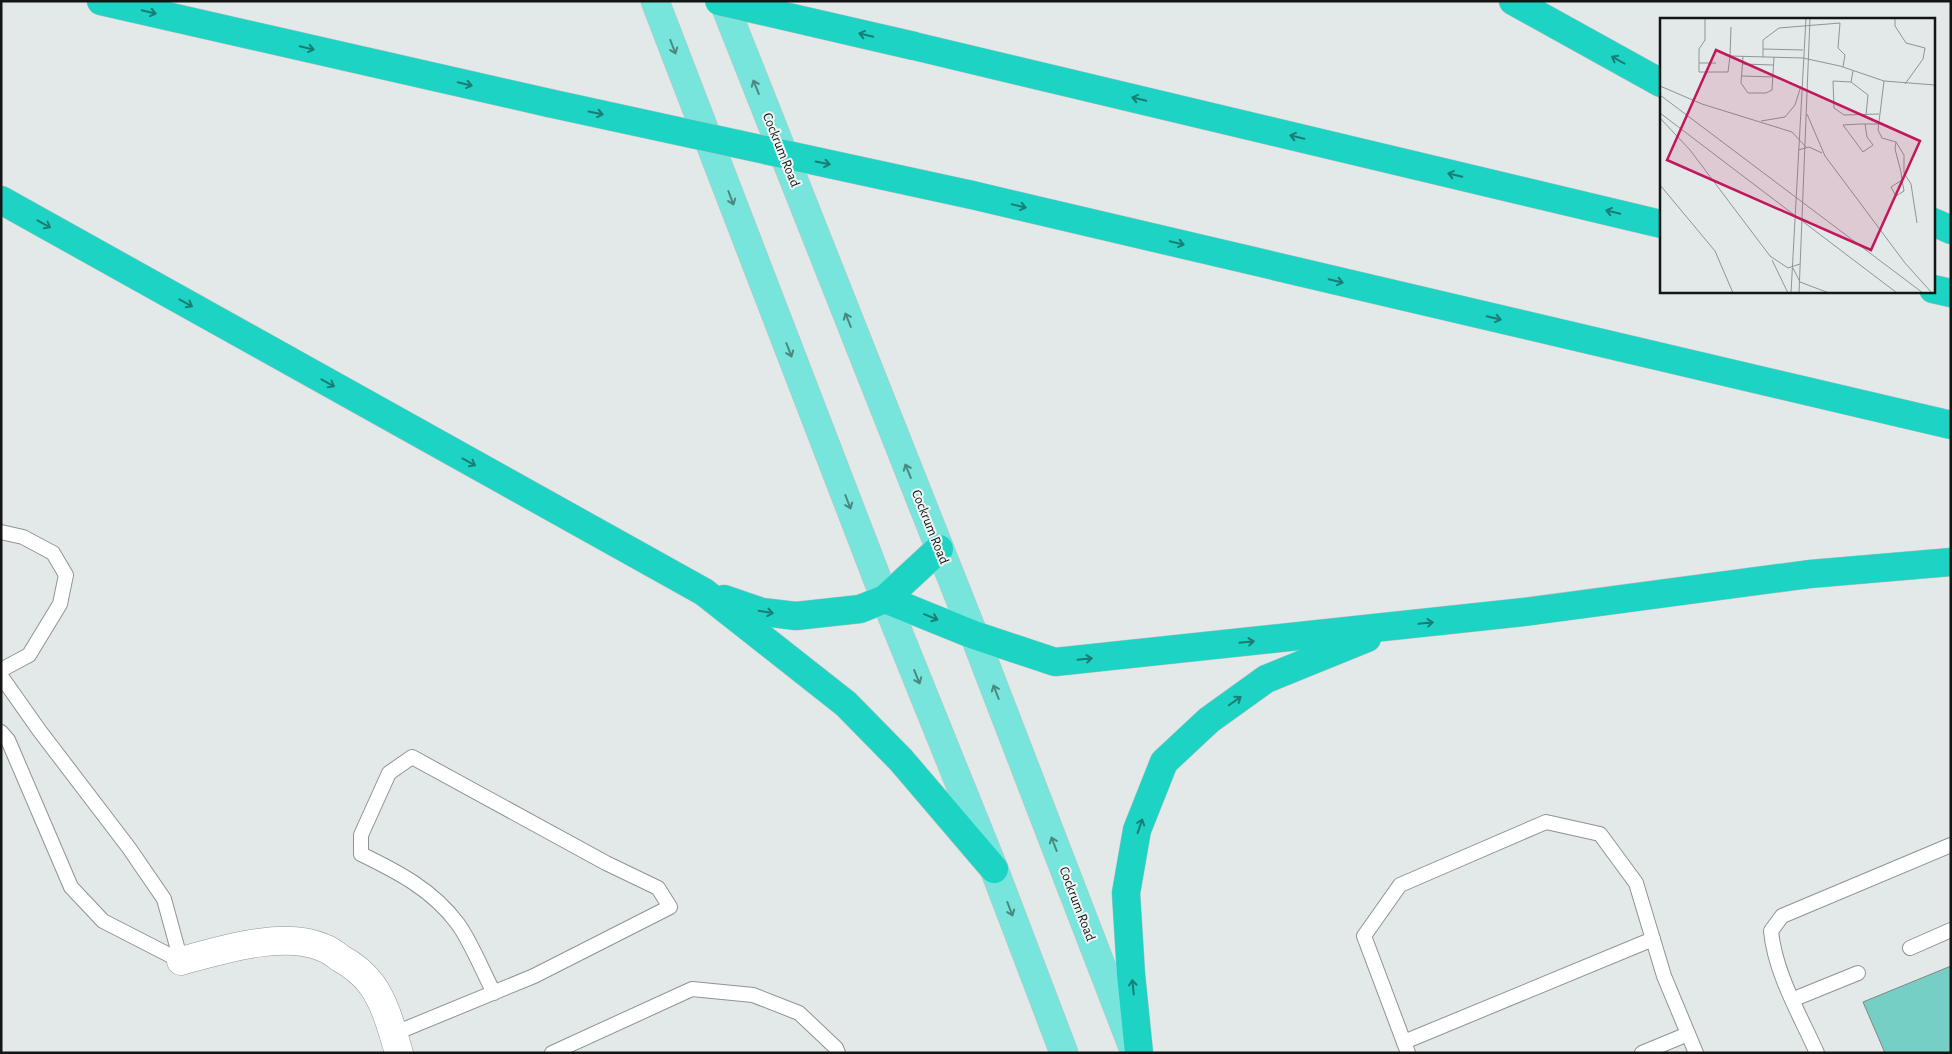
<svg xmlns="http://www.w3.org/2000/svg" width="1952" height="1054" font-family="'Alegreya Sans',sans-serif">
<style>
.building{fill:#76cfc5;stroke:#818786}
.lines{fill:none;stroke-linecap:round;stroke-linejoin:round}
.lane-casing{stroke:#8e9493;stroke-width:16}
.street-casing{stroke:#8e9493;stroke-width:29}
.primary-casing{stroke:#c2c2c2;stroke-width:29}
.highway-casing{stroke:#c2c2c2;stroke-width:29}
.lane{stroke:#fff;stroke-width:14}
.street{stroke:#fff;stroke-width:28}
.primary{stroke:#77e5dc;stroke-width:28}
.highway{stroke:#1dd3c4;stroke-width:28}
.highway-bridge-casing{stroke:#c2c2c2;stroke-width:29;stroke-linecap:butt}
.highway-bridge{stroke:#1dd3c4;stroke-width:28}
.oneway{stroke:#187e75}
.oneway2{stroke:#4a8882}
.labels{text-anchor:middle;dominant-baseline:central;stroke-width:4;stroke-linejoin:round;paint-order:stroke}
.street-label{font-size:14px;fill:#131615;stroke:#eff6f5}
.inset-road{fill:none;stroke:#8f9594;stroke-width:1}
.view{fill:#c2185b;fill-opacity:0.15;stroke:#c2185b;stroke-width:2.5}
.inset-edge{fill:none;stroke:#131615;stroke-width:2.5}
</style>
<rect width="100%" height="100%" fill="#e2e9e8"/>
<path class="building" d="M1951,966V1053H1885L1863,1002Z"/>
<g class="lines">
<g class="lane-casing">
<g id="lane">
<path d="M1,532L23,537L53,553L66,575L60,604L29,655L1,670"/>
<path d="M1,676L39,730L129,848L164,899L181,961"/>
<path d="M1,732L8,740L71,887L103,921L181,961"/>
<path d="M1910,948L1951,930"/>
<path d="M1794,999L1858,973"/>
<path d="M393,1034L534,976L670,907L658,888L606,863L412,757L389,773L361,835V854C398,872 433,890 458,924C471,942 483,972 494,993"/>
<path d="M1404,1042L1653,939"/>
<path d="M552,1053L692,989L753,995L799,1013L836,1048L838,1053"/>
<path d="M1408,1053L1364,936L1400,885L1546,822L1600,834L1636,883L1664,976L1696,1053"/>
<path d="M1642,1053L1688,1034"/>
<path d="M1817,1053C1800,1015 1775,973 1771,931L1782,916L1951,845"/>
</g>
</g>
<g class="street-casing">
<path id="street" d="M181,961C221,950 284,930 324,948C330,950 335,954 340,958C353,965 363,973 372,985C386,1005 392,1030 399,1053"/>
</g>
<g class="primary-casing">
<g id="primary">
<path d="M655,1L885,599L994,869L1064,1053"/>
<path d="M723,1L974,635L1135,1053"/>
</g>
</g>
<g class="highway-casing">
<g id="highway">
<path d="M101,1L549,103"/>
<path d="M1513,1L1661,83"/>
<path d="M914,46L1661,224"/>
<path d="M972,195L1951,425"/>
<path d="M1,200L704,592L846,704L901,760L994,869"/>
<path d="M1933,222L1951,230"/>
<path d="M1933,289L1951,293"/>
<path d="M724,599L762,612L796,616L860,609L885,599L939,549"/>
<path d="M885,599L974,635L1055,662L1524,612L1810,574L1951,562"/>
<path d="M1139,1053L1131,974L1126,893L1137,830L1164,762L1209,720L1266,679L1367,638"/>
</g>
</g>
<use href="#lane" class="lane"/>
<use href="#street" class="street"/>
<use href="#primary" class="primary"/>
<use href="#highway" class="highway"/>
<g class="highway-bridge-casing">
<g id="highway-bridge">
<path d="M719,1L914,46"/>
<path d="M549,103L972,195"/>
</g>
</g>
<use href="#highway-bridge" class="highway-bridge"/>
</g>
<defs><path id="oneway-shaft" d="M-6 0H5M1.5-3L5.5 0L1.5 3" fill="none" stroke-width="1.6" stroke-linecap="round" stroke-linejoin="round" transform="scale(1.25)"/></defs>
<g class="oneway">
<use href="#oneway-shaft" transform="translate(149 12) rotate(13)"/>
<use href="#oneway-shaft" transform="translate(866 35) rotate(-167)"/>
<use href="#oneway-shaft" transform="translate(307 48) rotate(13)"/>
<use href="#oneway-shaft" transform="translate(1618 60) rotate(-151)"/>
<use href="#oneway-shaft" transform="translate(465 84) rotate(13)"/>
<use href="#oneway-shaft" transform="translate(1139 99) rotate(-167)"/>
<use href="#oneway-shaft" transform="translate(596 113) rotate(12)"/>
<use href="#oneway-shaft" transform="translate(1297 137) rotate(-167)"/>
<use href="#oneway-shaft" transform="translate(823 163) rotate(12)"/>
<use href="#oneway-shaft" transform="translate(1455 175) rotate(-167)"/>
<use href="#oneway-shaft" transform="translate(1019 206) rotate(13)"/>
<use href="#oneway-shaft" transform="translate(1613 212) rotate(-167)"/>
<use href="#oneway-shaft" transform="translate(44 224) rotate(29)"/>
<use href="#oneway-shaft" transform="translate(1177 243) rotate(13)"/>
<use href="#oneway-shaft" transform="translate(1336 281) rotate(13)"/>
<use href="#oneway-shaft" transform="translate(186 303) rotate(29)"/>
<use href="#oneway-shaft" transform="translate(1494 318) rotate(13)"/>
<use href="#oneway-shaft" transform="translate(328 383) rotate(29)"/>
<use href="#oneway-shaft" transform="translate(469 462) rotate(29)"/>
<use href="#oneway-shaft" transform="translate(766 612) rotate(10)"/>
<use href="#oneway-shaft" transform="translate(931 617) rotate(22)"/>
<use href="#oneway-shaft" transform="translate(1426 623) rotate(-6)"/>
<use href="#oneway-shaft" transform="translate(1247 642) rotate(-6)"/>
<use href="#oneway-shaft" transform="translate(1085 659) rotate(-6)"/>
<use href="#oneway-shaft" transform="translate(1235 701) rotate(-35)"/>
<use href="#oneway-shaft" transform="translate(1140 826) rotate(-71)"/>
<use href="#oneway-shaft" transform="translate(1133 987) rotate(-96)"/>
</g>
<g class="oneway2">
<use href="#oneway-shaft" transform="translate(673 47) rotate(69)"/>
<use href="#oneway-shaft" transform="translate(756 87) rotate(-112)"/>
<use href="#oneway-shaft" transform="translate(731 198) rotate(69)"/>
<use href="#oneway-shaft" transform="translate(848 320) rotate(-112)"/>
<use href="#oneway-shaft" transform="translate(789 350) rotate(69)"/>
<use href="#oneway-shaft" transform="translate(908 471) rotate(-112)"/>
<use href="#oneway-shaft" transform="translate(848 502) rotate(69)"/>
<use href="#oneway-shaft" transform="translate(917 677) rotate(68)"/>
<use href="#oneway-shaft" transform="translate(996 692) rotate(-111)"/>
<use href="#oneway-shaft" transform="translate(1054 844) rotate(-111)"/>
<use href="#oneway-shaft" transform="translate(1010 909) rotate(69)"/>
</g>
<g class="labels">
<g class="street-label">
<text transform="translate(781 150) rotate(68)">Cockrum Road</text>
<text transform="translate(930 527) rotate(68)">Cockrum Road</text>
<text transform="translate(1077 904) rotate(69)">Cockrum Road</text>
</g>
</g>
<g transform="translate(1660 18)">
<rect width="275" height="275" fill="#e2e9e8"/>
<path class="inset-road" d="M45,0V22L39,31V54H68L70,38L143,40L180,48L224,63L275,67M235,0V8L246,25L265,30L263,41L245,66M103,31L143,32M70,38L71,9M83,38L81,65L88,75H106L112,72L114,39M103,39V22L119,10L180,5L178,30L185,37L183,49M39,45H56M83,46L113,47M193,53L191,64L173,63L174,90L184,97L219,96M82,58L113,59M224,63L218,112L222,120L236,124M191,64L208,77L206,97M0,68L42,86L132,114L146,129M0,77L263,275M0,95L237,275M147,96L165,138L245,245L272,275M0,100L30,132L110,238L128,250L140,246M101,103L125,99L135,87L141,68M205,106L207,119L213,127L203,134L183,107L200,106H218M236,124L244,137V155L251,166L257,205M236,124L235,131L241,154L242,162L244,173L236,178L231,169L242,162M138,132L149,129L162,135M0,167L55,233L73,275M112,242L128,275M133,250L140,264L169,275M131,275L146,0M139,275L150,0"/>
<path class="view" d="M56,32L260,123L211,232L7,142Z"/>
<rect width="275" height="275" class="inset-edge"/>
</g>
<rect width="1952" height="1054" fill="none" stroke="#131615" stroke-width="5"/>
</svg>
